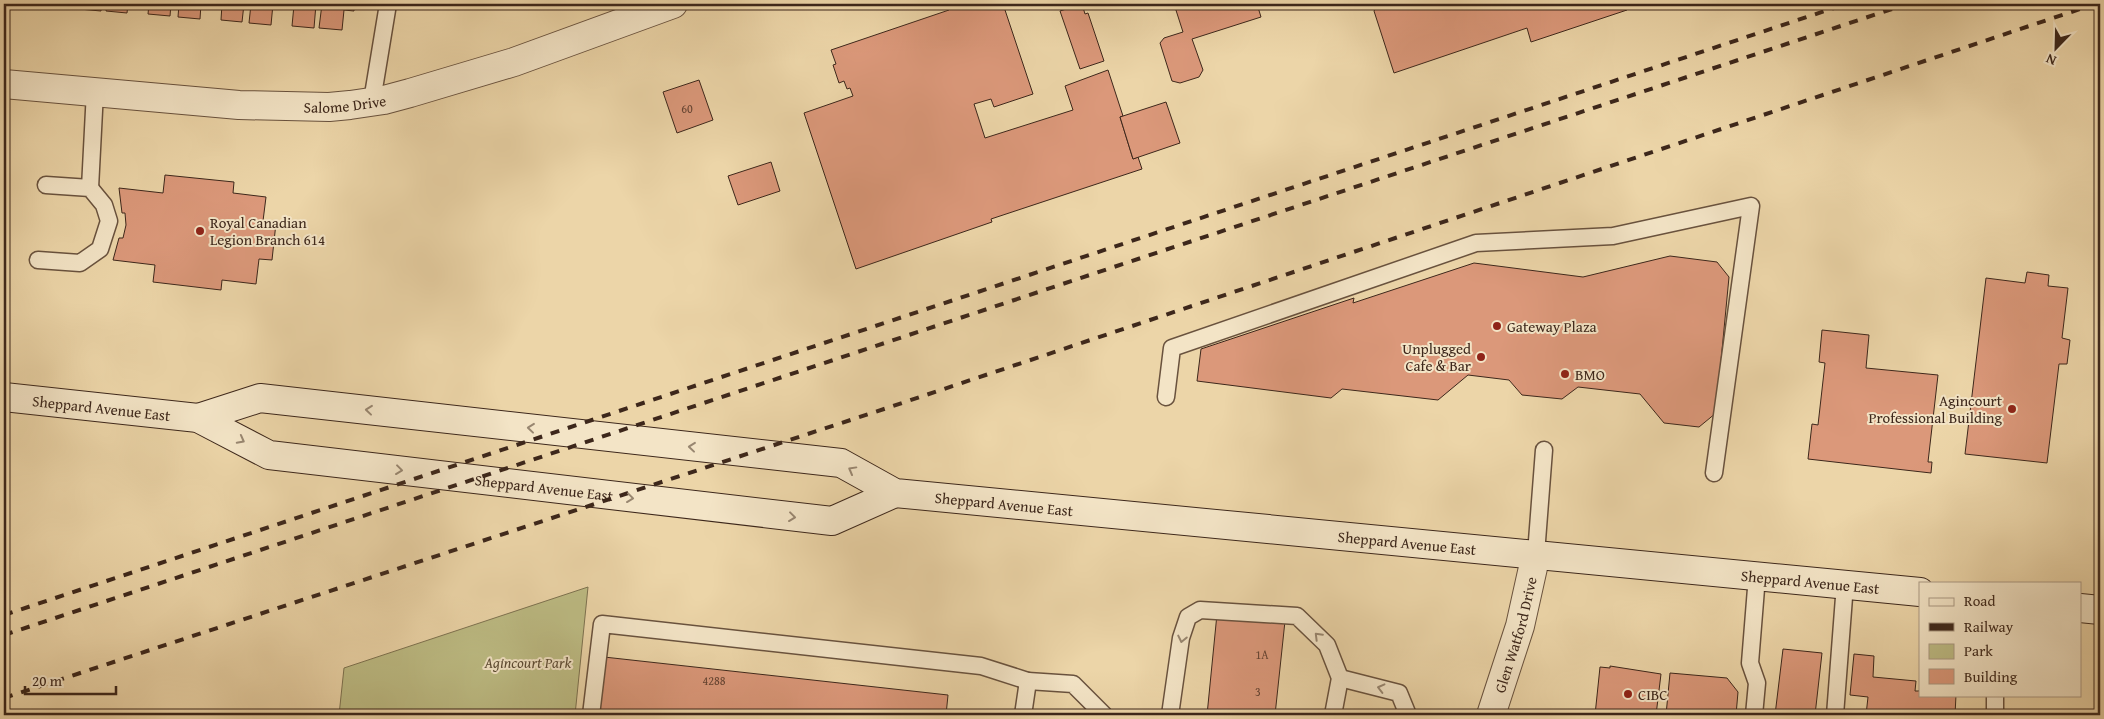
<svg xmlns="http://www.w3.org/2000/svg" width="2104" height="719" font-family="'Gentium Book Plus',serif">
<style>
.green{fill:#bdbc84;stroke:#7d7250}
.building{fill:#db987a;stroke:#3d271b}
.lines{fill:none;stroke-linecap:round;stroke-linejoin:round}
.lane-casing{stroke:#69523e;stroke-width:19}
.street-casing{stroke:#69523e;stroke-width:30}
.secondary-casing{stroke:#3d271b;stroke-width:30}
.lane{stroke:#f3e4c6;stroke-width:16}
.street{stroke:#f3e4c6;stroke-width:28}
.secondary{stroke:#f3e4c6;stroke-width:28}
.rail{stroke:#3d271b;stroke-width:4;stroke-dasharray:9 9;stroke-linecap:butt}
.oneway{stroke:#988670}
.poi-dot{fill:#8f2418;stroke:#f3e4c6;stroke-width:2}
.labels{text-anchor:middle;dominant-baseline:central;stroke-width:4;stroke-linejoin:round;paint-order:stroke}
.number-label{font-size:12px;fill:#644333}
.street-label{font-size:15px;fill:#3d271b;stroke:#f3e4c6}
.poi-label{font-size:15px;fill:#3d271b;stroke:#f3e4c6;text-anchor:start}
.park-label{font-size:15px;font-style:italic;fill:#5d4c35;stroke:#f3e4c6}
</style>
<rect width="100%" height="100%" fill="#ecd5a8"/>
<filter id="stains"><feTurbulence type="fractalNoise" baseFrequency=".004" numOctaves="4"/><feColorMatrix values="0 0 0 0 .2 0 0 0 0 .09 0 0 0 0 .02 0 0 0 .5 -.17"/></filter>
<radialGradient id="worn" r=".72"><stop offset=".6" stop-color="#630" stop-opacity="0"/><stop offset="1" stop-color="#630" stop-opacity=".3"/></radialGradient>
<path class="green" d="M588,587L575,715H339L344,668Z"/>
<g class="building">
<path d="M80,4H101V11L79,9Z"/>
<path d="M107,4H128L127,13L106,11Z"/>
<path d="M149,4H171L170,16L148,14Z"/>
<path d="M179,4H201L200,19L178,17Z"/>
<path d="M222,4H244L242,22L221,20Z"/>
<path d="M251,4H283H273L271,25L249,23Z"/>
<path d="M287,4H316L314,28L292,26L294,5Z"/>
<path d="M322,4H354V11L344,10L342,30L319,28Z"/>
<path d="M947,4H1003L1033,94L994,107L991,99L974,104L985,138L1073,110L1065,86L1108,70L1123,116L1120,117L1133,159L1138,157L1142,169L991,219L992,222L856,269L804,113L853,96L850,88L847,89L844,81L839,83L833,65L836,64L831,50L949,10Z"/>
<path d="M1082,4L1085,14L1088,13L1104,61L1080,69L1060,11Z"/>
<path d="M1174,4H1257L1261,17L1192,39L1203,70L1199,77L1180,83L1172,81L1160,43L1164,38L1183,32Z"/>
<path d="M1380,4H1625L1627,10L1531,42L1527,28L1394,73L1374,11L1377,5Z"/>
<path d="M699,80L713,120L677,133L663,92Z"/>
<path d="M1166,102L1180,143L1133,159L1120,117Z"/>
<path d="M771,162L780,191L738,205L728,176Z"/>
<path d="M165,175L234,182L233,193L266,197L263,221L276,223L272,260L259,259L256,284L222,280L221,290L153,282L155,265L113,260L119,238H123L126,225L125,213H122L119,188L163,193Z"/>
<path d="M1670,256L1717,262L1729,277L1716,413L1699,427L1664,423L1640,394L1578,387L1562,399L1522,395L1509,380L1468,375L1438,400L1342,389L1331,398L1197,381L1201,349L1354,298L1353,303L1474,263L1583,277Z"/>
<path d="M2027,272L2049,275L2048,286L2068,288L2062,338L2070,340L2067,364H2059L2047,463L1965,454L1986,278L2025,283Z"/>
<path d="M1822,330L1869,335L1866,368L1938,375L1928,462H1932L1931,473L1808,459L1812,424L1818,425L1825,363L1819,362Z"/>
<path d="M1217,614L1285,621L1275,715H1207Z"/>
<path d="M1783,649L1822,653L1815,715H1775Z"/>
<path d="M1854,654L1874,656L1873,677L1916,681L1915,691H1919L1920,688V695H1956L1955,715H1866L1868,697L1850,695Z"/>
<path d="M604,657L948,695L946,715H598Z"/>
<path d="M1610,666L1661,674L1656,715H1595L1600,667L1610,668Z"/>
<path d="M1670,673L1727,678L1738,692L1736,715H1666Z"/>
</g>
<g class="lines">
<g class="lane-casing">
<g id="lane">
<path d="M372,101L388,4"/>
<path d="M90,188L95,91"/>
<path d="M38,260L80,263L100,249L109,221L104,205L90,188L46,185"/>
<path d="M1166,397L1172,348L1476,243L1613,236L1751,206L1714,473"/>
<path d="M1536,554L1544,450"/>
<path d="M1340,678L1399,693L1408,715"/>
<path d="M1028,681L1073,684L1104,715"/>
<path d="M591,715L602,624L981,666L1028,681L1023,715"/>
<path d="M1170,715L1181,638L1188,617L1200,610L1297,616L1327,645L1340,678L1333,715"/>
<path d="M1754,715L1757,683L1750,663L1757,576"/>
<path d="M1835,715L1845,584"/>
<path d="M1995,715V695"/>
</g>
</g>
<g class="street-casing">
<g id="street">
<path id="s1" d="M4,84L239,105L329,107L350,105L384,100L410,93L514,62L673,4"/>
<path id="s2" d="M1491,715L1520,626L1536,554"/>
</g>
</g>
<g class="secondary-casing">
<g id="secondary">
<path id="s3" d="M4,397L198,418L269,455L832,521L895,493"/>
<path id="s4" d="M198,418L260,398L841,463L895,493L1920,592"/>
<path d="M2080,608L2100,610"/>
</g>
</g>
<use href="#lane" class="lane"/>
<use href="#street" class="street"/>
<use href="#secondary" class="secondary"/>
<g class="rail">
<path d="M4,615L1846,4"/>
<path d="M4,635L1907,4"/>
<path d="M4,698L887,408L2095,4"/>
</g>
</g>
<defs><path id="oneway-chevron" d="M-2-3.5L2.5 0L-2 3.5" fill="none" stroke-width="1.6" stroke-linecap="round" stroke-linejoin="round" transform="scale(1.25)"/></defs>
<g class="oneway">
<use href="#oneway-chevron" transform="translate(369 410) rotate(-174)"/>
<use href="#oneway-chevron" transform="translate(531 428) rotate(-174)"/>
<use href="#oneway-chevron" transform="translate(241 440) rotate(28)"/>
<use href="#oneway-chevron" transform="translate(692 447) rotate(-174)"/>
<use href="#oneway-chevron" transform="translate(399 470) rotate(7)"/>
<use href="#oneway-chevron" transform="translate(852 470) rotate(-151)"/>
<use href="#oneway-chevron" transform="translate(630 498) rotate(7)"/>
<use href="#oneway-chevron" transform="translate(792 517) rotate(7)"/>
<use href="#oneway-chevron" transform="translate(1318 636) rotate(-135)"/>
<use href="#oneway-chevron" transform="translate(1182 639) rotate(102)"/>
<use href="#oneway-chevron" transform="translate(1381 688) rotate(-166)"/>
</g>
<g class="poi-dot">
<circle cx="200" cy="231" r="5"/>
<circle cx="1497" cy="326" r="5"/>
<circle cx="1481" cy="357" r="5"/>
<circle cx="1565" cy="374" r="5"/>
<circle cx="2012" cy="409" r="5"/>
<circle cx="1628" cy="694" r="5"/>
</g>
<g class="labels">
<g class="number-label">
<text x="687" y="108">60</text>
<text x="1262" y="654">1A</text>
<text x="714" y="680">4288</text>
<text x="1258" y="691">3</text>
</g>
<g class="street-label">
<text stroke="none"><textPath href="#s1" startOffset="342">Salome Drive</textPath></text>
<text stroke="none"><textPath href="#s3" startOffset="98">Sheppard Avenue East</textPath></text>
<text stroke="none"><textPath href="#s3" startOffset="552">Sheppard Avenue East</textPath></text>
<text stroke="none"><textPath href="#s4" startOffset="821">Sheppard Avenue East</textPath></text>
<text stroke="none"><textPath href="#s4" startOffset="1226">Sheppard Avenue East</textPath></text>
<text stroke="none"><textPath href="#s4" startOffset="1631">Sheppard Avenue East</textPath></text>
<text stroke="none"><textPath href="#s2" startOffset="84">Glen Watford Drive</textPath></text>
</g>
<g class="poi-label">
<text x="210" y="222">Royal Canadian<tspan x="210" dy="17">Legion Branch 614</tspan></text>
<text x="1507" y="326">Gateway Plaza</text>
<text x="1471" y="348" text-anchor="end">Unplugged<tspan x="1471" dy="17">Cafe &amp; Bar</tspan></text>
<text x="1575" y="374">BMO</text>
<text x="2002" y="400" text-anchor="end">Agincourt<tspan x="2002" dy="17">Professional Building</tspan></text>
<text x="1638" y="694">CIBC</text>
</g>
<g class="park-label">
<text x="528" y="662">Agincourt Park</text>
</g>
</g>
<rect width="2104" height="719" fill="none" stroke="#ecd5a8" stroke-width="20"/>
<rect x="5" y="5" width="2094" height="709" fill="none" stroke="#3d271b" stroke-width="2.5"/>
<rect x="10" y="10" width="2084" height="699" fill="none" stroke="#3d271b"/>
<rect x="1919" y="582" width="162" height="115" fill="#f3e4c6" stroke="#aa9882"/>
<rect x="1929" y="598" width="25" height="8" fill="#f3e4c6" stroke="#aa9882"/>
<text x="1964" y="606" font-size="15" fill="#3d271b">Road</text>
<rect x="1929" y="623" width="25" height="8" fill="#3d271b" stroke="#aa9882"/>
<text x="1964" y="632" font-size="15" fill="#3d271b">Railway</text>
<rect x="1929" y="644" width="25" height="15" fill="#bdbc84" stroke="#aa9882"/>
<text x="1964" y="656" font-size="15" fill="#3d271b">Park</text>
<rect x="1929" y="669" width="25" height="15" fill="#db987a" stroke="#aa9882"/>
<text x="1964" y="682" font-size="15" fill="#3d271b">Building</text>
<g transform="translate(2056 48) rotate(203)" stroke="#f3e4c6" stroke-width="4" paint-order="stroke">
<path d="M0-4L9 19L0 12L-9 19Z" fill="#3d271b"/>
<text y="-8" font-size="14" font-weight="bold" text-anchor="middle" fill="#3d271b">N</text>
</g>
<path d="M25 686v8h91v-8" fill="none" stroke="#3d271b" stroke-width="2.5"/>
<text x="32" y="686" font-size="15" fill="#3d271b" stroke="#f3e4c6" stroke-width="4" paint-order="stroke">20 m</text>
<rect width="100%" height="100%" filter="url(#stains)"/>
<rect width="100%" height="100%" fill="url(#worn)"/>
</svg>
